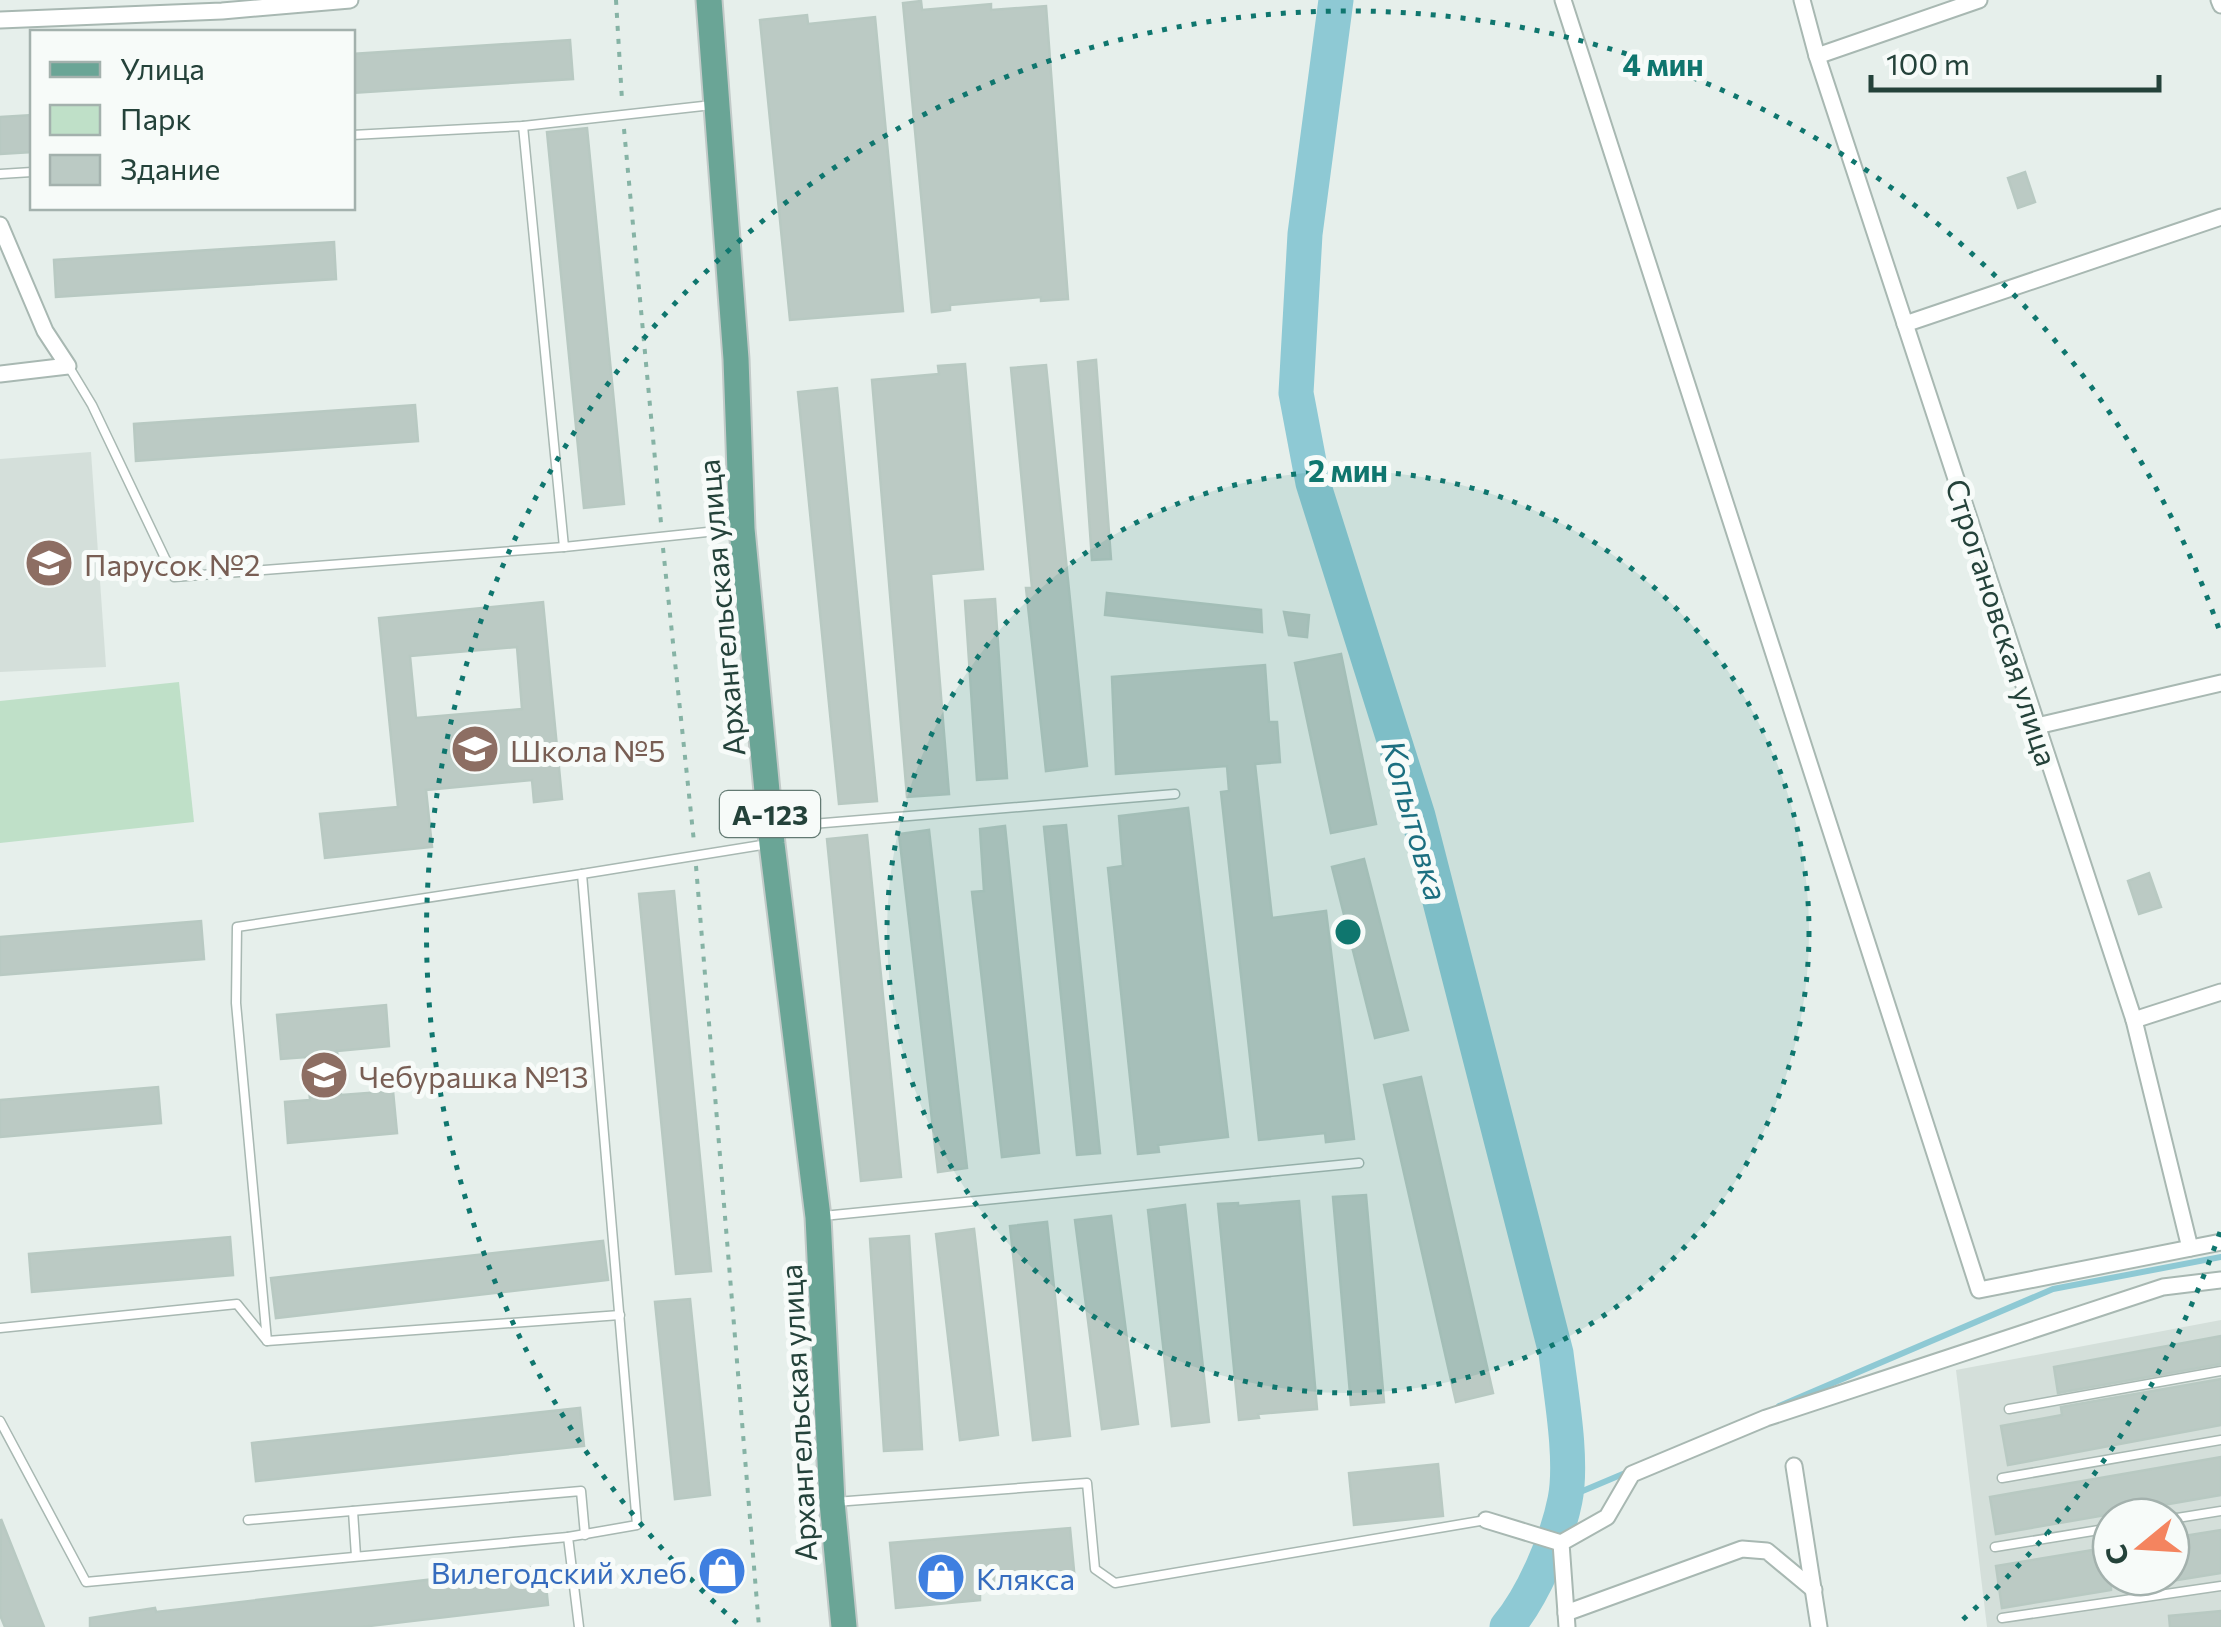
<svg xmlns="http://www.w3.org/2000/svg" width="2221" height="1627" font-family="Commissioner,sans-serif">
<style>
.built{fill:#d4dfda;fill-rule:evenodd}
.green{fill:#bfe0c8}
.lines{fill:none;stroke-linecap:round;stroke-linejoin:round}
.stream{stroke:#8ec9d4;stroke-width:6}
.river{stroke:#8ec9d4;stroke-width:35}
.building{fill:#bbcac4;stroke:#b8c9c2;stroke-width:2.5;fill-rule:evenodd}
.service-casing{stroke:#a8b8b2;stroke-width:11}
.minor-casing{stroke:#a8b8b2;stroke-width:19}
.primary-casing{stroke:#c2cac8;stroke-width:29}
.path{stroke:#86b3a5;stroke-width:4;stroke-dasharray:5 8;stroke-linecap:butt}
.service{stroke:#fff;stroke-width:8}
.minor{stroke:#fff;stroke-width:15}
.primary{stroke:#6aa596;stroke-width:25}
.ring{fill:none;stroke:#0f766e;stroke-width:5;stroke-dasharray:5 10}
.labels{text-anchor:middle;dominant-baseline:central;stroke-width:10;stroke-linejoin:round;paint-order:stroke}
.shield{fill:#f7fbf9;stroke:#637a73;stroke-width:2.5}
.shield-label{font-size:28px;font-weight:bold;fill:#24423a}
.education-label{font-size:30px;fill:#785e54;stroke:#f7fbf9;text-anchor:start}
.street-label{font-size:30px;fill:#24423a;stroke:#f7fbf9}
.shop-label{font-size:30px;fill:#366cbe;stroke:#f7fbf9;text-anchor:end}
.water-label{font-size:32px;font-style:italic;fill:#1c6f80;stroke:#f7fbf9}
.centre{fill:#0f766e;stroke:#f7fbf9;stroke-width:5}
.ring-label{font-size:30px;text-anchor:middle;font-weight:bold;fill:#0f766e;stroke:#f7fbf9;stroke-width:10;stroke-linejoin:round;paint-order:stroke}
</style>
<rect width="100%" height="100%" fill="#e6efeb"/>
<g class="built">
<path d="M91,452L106,667L0,672V459Z"/>
<path d="M2221,1320V1627H1987L1956,1370ZM2111,1517H2171V1577H2111Z"/>
</g>
<path class="green" d="M179,682L194,822L0,843V701Z"/>
<g class="lines">
<g class="stream">
<path d="M1779,1406L2053,1289L2221,1257"/>
<path d="M1566,1498L1630,1471"/>
</g>
<path class="river" d="M1336,0L1305,234L1296,393L1313,483L1418,816L1556,1353C1561,1394 1573,1460 1565,1500C1557,1540 1533,1596 1507,1627"/>
</g>
<g class="building">
<path d="M921,1L922,10L991,4V10L1046,6L1068,299L1041,301V297L950,305V310L932,312L903,3Z"/>
<path d="M807,15L808,24L875,17L903,311L790,320L760,20Z"/>
<path d="M570,40L573,79L352,93V54Z"/>
<path d="M32,115V152L0,154V117Z"/>
<path d="M587,128L624,504L584,508L547,132Z"/>
<path d="M2025,172L2035,202L2018,208L2008,178Z"/>
<path d="M334,242L336,279L56,297L54,260Z"/>
<path d="M1096,360L1111,559L1092,560L1078,362Z"/>
<path d="M965,364L983,569L931,574L949,794L907,797L872,380L939,374L938,366Z"/>
<path d="M1046,365L1087,766L1046,771L1026,588H1032L1011,368Z"/>
<path d="M837,388L877,801L839,804L798,392Z"/>
<path d="M415,405L418,441L136,461L134,424Z"/>
<path d="M1107,593L1261,610L1262,632L1105,615Z"/>
<path d="M995,599L1007,778L977,780L965,601Z"/>
<path d="M543,602L562,799L534,802L532,780L426,790L432,847L325,858L320,814L398,807L379,618ZM517,647L522,709L416,718L410,656Z"/>
<path d="M1284,612L1309,615L1307,637L1289,635Z"/>
<path d="M1341,654L1376,824L1331,833L1295,663Z"/>
<path d="M1265,665L1269,722H1277L1280,762L1255,764L1272,918L1326,911L1354,1139L1326,1142L1325,1133L1259,1140L1221,792L1229,791L1227,766L1116,774L1112,677Z"/>
<path d="M1188,808L1228,1137L1158,1145L1159,1152L1138,1154L1108,868L1123,866L1119,816Z"/>
<path d="M1066,825L1100,1153L1077,1155L1044,827Z"/>
<path d="M1005,826L1039,1153L1002,1157L972,892L984,891L980,829Z"/>
<path d="M929,830L967,1168L938,1172L899,834Z"/>
<path d="M867,835L901,1177L861,1181L827,839Z"/>
<path d="M1364,859L1408,1030L1375,1038L1332,867Z"/>
<path d="M2149,873L2161,907L2139,914L2128,881Z"/>
<path d="M674,891L711,1271L676,1274L639,894Z"/>
<path d="M201,921L204,959L0,975V937Z"/>
<path d="M386,1005L389,1046L337,1051L341,1095L393,1091L397,1133L288,1143L285,1102L310,1100L307,1057L281,1059L277,1015Z"/>
<path d="M1421,1077L1493,1393L1456,1402L1384,1085Z"/>
<path d="M158,1087L161,1123L0,1137V1100Z"/>
<path d="M1366,1195L1384,1402L1351,1405L1333,1197Z"/>
<path d="M1299,1201L1317,1409L1258,1414L1259,1418L1239,1420L1218,1204L1238,1203V1206Z"/>
<path d="M1185,1205L1209,1422L1172,1426L1148,1210Z"/>
<path d="M1111,1216L1138,1424L1102,1429L1075,1220Z"/>
<path d="M1047,1222L1070,1436L1033,1440L1010,1226Z"/>
<path d="M974,1229L998,1435L960,1440L936,1234Z"/>
<path d="M909,1236L922,1449L884,1451L870,1239Z"/>
<path d="M230,1237L233,1275L32,1292L29,1254Z"/>
<path d="M603,1241L608,1280L276,1318L271,1278Z"/>
<path d="M690,1299L710,1495L675,1499L655,1302Z"/>
<path d="M2221,1336V1364L2058,1393L2054,1367Z"/>
<path d="M2221,1379V1425L2008,1465L2001,1426L2062,1415L2061,1407Z"/>
<path d="M580,1408L584,1446L256,1481L252,1443Z"/>
<path d="M2221,1457V1495L1996,1534L1990,1497Z"/>
<path d="M1438,1464L1443,1516L1354,1525L1349,1473Z"/>
<path d="M1,1519L44,1627H5L0,1615Z"/>
<path d="M1070,1528L1075,1581L980,1589V1600L896,1608L890,1543Z"/>
<path d="M2221,1530V1573L2171,1581V1538Z"/>
<path d="M2111,1547V1590L2002,1608L1996,1566Z"/>
<path d="M544,1566L548,1605L361,1627H90V1618L155,1608L156,1612Z"/>
<path d="M2221,1611V1627H2170L2169,1616Z"/>
</g>
<g class="lines">
<g class="service-casing">
<g id="service">
<path d="M523,126L564,547L736,529"/>
<path d="M352,135L523,126L712,105"/>
<path d="M0,174L32,172"/>
<path d="M69,367L92,405L174,577L564,547"/>
<path d="M776,827L1175,794"/>
<path d="M823,1216L1359,1163"/>
<path d="M0,1328L237,1304L267,1341L620,1315"/>
<path d="M267,1341L236,1003L237,927L582,874"/>
<path d="M2009,1409L2221,1371"/>
<path d="M0,1421L86,1582L568,1537"/>
<path d="M2002,1478L2221,1440"/>
<path d="M835,1502L1087,1483L1095,1569L1115,1583L1486,1520"/>
<path d="M353,1511L356,1556"/>
<path d="M2171,1519L2221,1511"/>
<path d="M248,1520L581,1491L585,1535"/>
<path d="M1995,1547L2111,1528"/>
<path d="M2002,1618L2221,1586"/>
<path d="M579,1627L568,1537L637,1525L582,874L768,844"/>
</g>
</g>
<g class="minor-casing">
<g id="minor">
<path d="M1563,0L1979,1290L2221,1242"/>
<path d="M1802,0L1817,56L2134,1020L2190,1248"/>
<path d="M2219,0L2221,5"/>
<path d="M0,20L222,11L350,0"/>
<path d="M1817,56L1979,0"/>
<path d="M0,225L45,331L68,366L0,374"/>
<path d="M1905,324L2221,217"/>
<path d="M2037,726L2221,683"/>
<path d="M2134,1020L2221,992"/>
<path d="M1794,1466L1819,1627"/>
<path d="M1486,1520L1561,1543"/>
<path d="M1566,1613L1742,1549L1767,1551L1814,1590"/>
<path d="M1567,1627L1561,1543L1607,1517L1632,1474L1766,1418L2163,1287L2221,1280"/>
</g>
</g>
<g class="primary-casing">
<path id="primary" d="M709,0L736,359L742,529L772,844L818,1217L832,1502L844,1627"/>
</g>
<g class="path">
<path d="M616,0L622,100"/>
<path d="M624,129L661,523"/>
<path d="M663,548L694,842"/>
<path d="M696,866L759,1627"/>
</g>
<use href="#service" class="service"/>
<use href="#minor" class="minor"/>
<use href="#primary" class="primary"/>
</g>
<circle cx="1348" cy="932" r="461" fill="#0f766e" fill-opacity=".12"/>
<g class="ring">
<circle cx="1348" cy="932" r="461"/>
<path d="M2220 1232A922 922 0 0 1 1959 1623M737 1623A922 922 0 1 1 2220 632"/>
</g>
<defs>
<g id="school-disc" transform="scale(2.5)"><circle r="9.5" fill="#8d6e63" stroke="#f7fbf9"/><path d="M0-5L7-2L0 1L-7-2ZM-4 1L0 2.5L4 1V4Q0 6-4 4Z" fill="#fff"/></g>
<g id="shop-disc" transform="scale(2.5)"><circle r="9.5" fill="#3f7fe0" stroke="#f7fbf9"/><path d="M-5-2.5h2.3a2.7 3.5 0 0 1 5.4 0H5L5.5 6h-11ZM-1.5-2.5h3a1.5 2.3 0 0 0-3 0Z" fill="#fff"/></g>
</defs>
<g fill-rule="evenodd">
<use href="#school-disc" x="49" y="563"/>
<use href="#school-disc" x="475" y="749"/>
<use href="#school-disc" x="324" y="1075"/>
<use href="#shop-disc" x="722" y="1571"/>
<use href="#shop-disc" x="941" y="1577"/>
</g>
<g class="labels">
<rect class="shield" x="720" y="791" width="100" height="46" rx="8"/>
<g class="shield-label">
<text x="770" y="814">А-123</text>
</g>
<g class="education-label">
<text x="84" y="563">Парусок №2</text>
<text x="510" y="749">Школа №5</text>
<text x="359" y="1075">Чебурашка №13</text>
</g>
<g class="street-label">
<text transform="translate(720 608) rotate(-95)">Архангельская улица</text>
<text transform="translate(2003 622) rotate(72)">Строгановская улица</text>
<text transform="translate(797 1413) rotate(-93)">Архангельская улица</text>
</g>
<g class="shop-label">
<text x="687" y="1571">Вилегодский хлеб</text>
<text x="976" y="1577" text-anchor="start">Клякса</text>
</g>
<g class="water-label">
<text transform="translate(1416 820) rotate(74)">Копытовка</text>
</g>
</g>
<circle cx="1348" cy="932" r="15" class="centre"/>
<g class="ring-label">
<text x="1663" y="76">4 мин</text>
<text x="1348" y="482">2 мин</text>
</g>
<rect x="30" y="30" width="325" height="180" fill="#f7fbf9" stroke="#a3b1ad" stroke-width="2.5"/>
<rect x="50" y="62" width="50" height="15" fill="#6aa596" stroke="#a3b1ad" stroke-width="2.5"/>
<text x="120" y="80" font-size="30" fill="#24423a">Улица</text>
<rect x="50" y="105" width="50" height="30" fill="#bfe0c8" stroke="#a3b1ad" stroke-width="2.5"/>
<text x="120" y="130" font-size="30" fill="#24423a">Парк</text>
<rect x="50" y="155" width="50" height="30" fill="#bbcac4" stroke="#a3b1ad" stroke-width="2.5"/>
<text x="120" y="180" font-size="30" fill="#24423a">Здание</text>
<g transform="translate(2141 1547) rotate(252)"><circle r="48" fill="#f7fbf9" stroke="#a3b1ad" stroke-width="2.5"/>
<path d="M0-8L18 38L0 25L-18 38Z" fill="#f4845f"/>
<text y="-15" font-size="28" font-weight="bold" text-anchor="middle" fill="#24423a">С</text>
</g>
<path d="M1871 75v15h288v-15" fill="none" stroke="#24423a" stroke-width="5"/>
<text x="1886" y="75" font-size="30" fill="#24423a" stroke="#f7fbf9" stroke-width="8" paint-order="stroke">100 m</text>
</svg>
